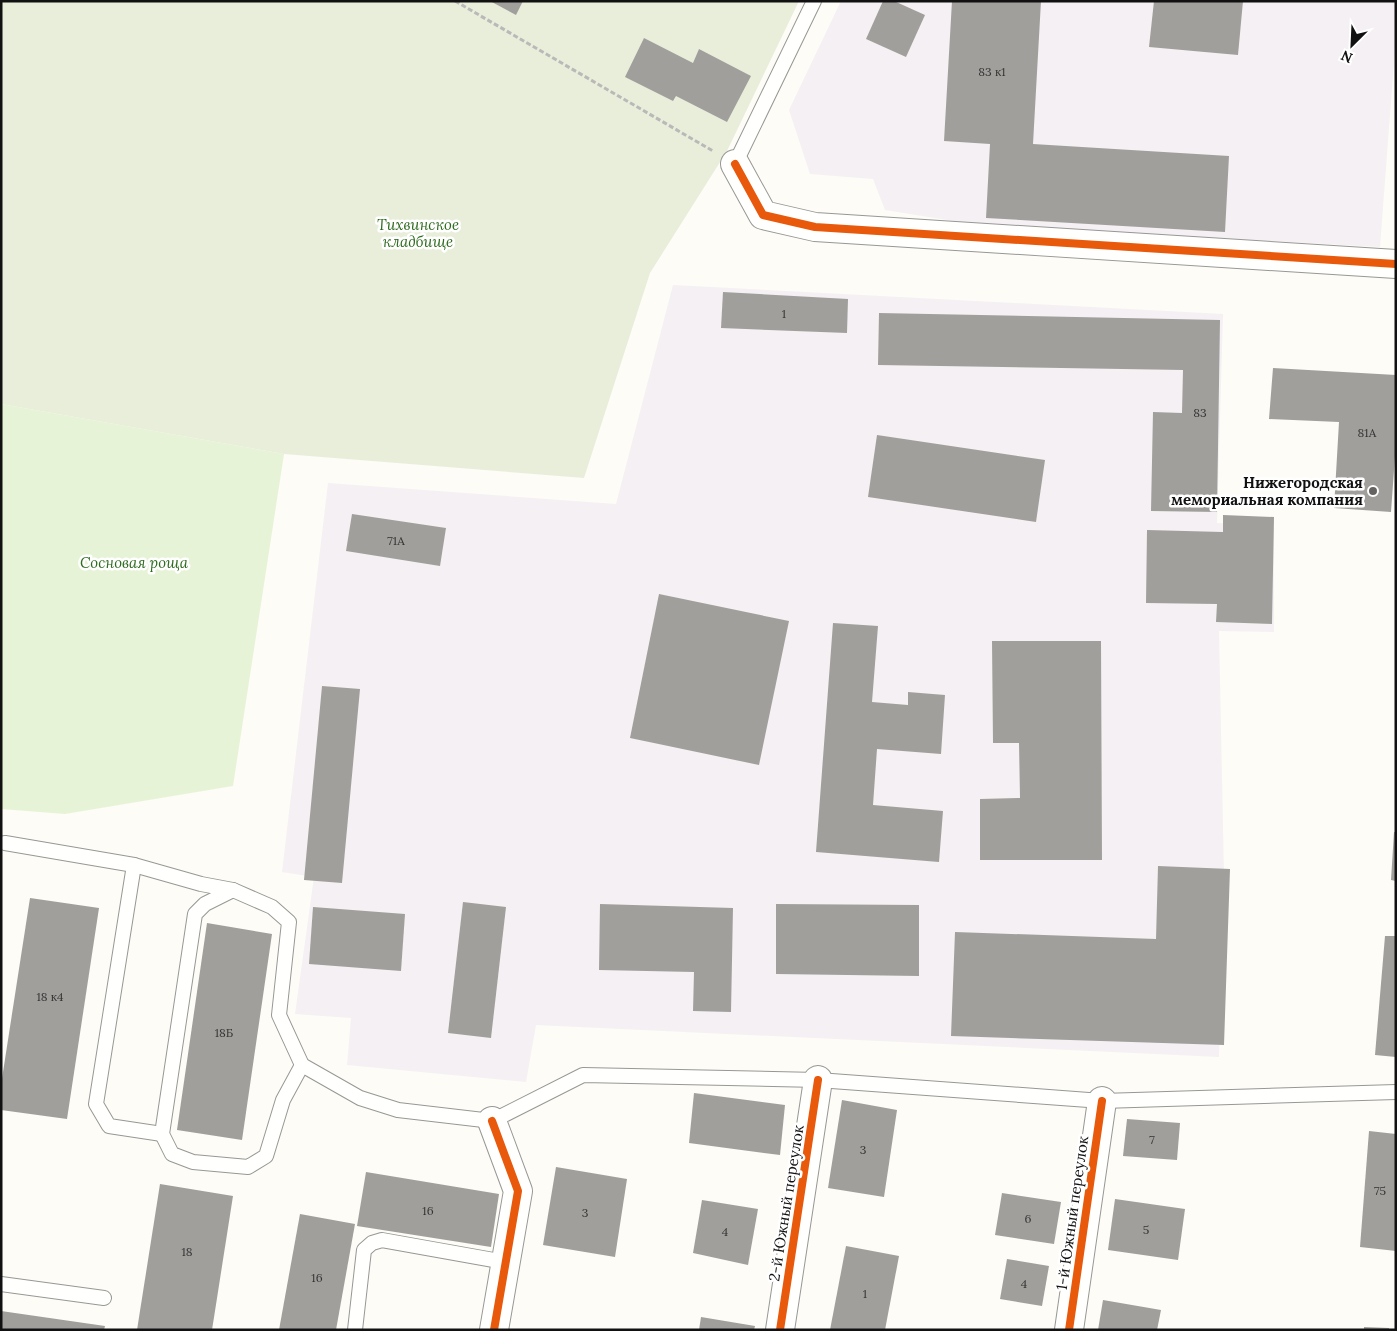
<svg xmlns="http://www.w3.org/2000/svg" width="1397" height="1331" font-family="Lora,serif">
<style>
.industrial{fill:#f5f0f3}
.green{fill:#e7f3d7}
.cemetery{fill:#e9eedb}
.building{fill:#a19f9c}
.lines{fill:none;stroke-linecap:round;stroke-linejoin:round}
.service-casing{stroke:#979795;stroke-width:16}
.minor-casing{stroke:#979795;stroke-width:30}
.path{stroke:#b9b9b8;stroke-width:3;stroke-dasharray:5 2.5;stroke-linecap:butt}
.service{stroke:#fffffe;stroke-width:14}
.minor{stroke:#fffffe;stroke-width:28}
.cycleway-casing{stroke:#fff;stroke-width:11}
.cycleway{stroke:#e8590c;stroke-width:8}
.poi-dot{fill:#646362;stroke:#fff;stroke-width:2}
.labels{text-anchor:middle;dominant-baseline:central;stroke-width:5;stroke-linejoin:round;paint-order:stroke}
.number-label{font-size:12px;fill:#353434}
.park-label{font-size:15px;font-style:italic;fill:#2f6b1f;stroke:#fff}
.poi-label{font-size:15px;font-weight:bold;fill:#111;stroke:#fff;text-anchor:end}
.street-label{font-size:15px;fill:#111;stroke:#fff}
</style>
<rect width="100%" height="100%" fill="#fdfcf7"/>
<g class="industrial">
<path d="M841,1H1396V35L1380,247L978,225L885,210L873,179L810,174L789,110Z"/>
<path d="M673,285L1223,314L1217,523L1274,527V632L1219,631L1224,876L1219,1057L536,1025L526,1082L347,1065L351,1018L295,1014L314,877L282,872L328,483L616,504Z"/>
</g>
<path class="green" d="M1,404L284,454L233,786L65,814L1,809Z"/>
<path class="cemetery" d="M1,1H799L727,151L650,273L584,478L284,454L1,404Z"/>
<g class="building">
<path d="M490,1H523L516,15Z"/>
<path d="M883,1H894L925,15L906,57L866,39Z"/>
<path d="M952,1H1041L1033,144L1229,156L1225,232L986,218L990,144L944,141Z"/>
<path d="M1154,1H1243L1238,55L1149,47Z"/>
<path d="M644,38L693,63L699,49L751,76L727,122L676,96L673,101L625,77Z"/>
<path d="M723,292L848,299L847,333L721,328Z"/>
<path d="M879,313L1220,320L1217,512L1151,511L1153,412L1182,413L1183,370L878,365Z"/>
<path d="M1273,368L1396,375V442L1391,512L1334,508L1339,422L1269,419Z"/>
<path d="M877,435L1045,460L1036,522L868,497Z"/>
<path d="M352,514L446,528L440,566L346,551Z"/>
<path d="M1223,515L1274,517L1272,624L1216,622L1217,604L1146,603L1147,530L1223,532Z"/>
<path d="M659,594L789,621L759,765L630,738Z"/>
<path d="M833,623L878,626L872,702L908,705V692L945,695L941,754L877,749L873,805L943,811L939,862L816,852Z"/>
<path d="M992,641H1101L1102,860H980V799L1020,798L1019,743H993Z"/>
<path d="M322,686L360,689L342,883L304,880Z"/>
<path d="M1394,832H1396V881L1391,880Z"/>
<path d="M1158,866L1230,869L1224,1045L951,1036L955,932L1156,939Z"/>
<path d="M30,898L99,908L67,1119L1,1110V1085Z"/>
<path d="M463,902L506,907L491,1038L448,1033Z"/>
<path d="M600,904L733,908L731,1012L693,1011L694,972L599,970Z"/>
<path d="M776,904L919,905V976L776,974Z"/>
<path d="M313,907L405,914L401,971L309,964Z"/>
<path d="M207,923L272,934L242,1140L177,1130Z"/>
<path d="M1385,936H1396V1057L1375,1055Z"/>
<path d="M694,1093L785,1105L780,1155L689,1143Z"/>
<path d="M842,1100L897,1110L884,1197L828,1188Z"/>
<path d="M1127,1119L1180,1123L1177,1160L1123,1156Z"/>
<path d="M1369,1131L1396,1134V1251L1360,1247Z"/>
<path d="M556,1167L627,1179L615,1257L543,1245Z"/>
<path d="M366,1172L499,1194L491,1247L357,1226Z"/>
<path d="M160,1184L233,1196L212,1330H137Z"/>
<path d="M1002,1193L1061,1202L1054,1244L995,1235Z"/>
<path d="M1115,1199L1185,1209L1178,1260L1108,1250Z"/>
<path d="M702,1200L758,1209L748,1265L693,1253Z"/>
<path d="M300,1214L355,1224L336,1330H279Z"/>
<path d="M846,1246L899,1256L885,1330H830Z"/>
<path d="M1007,1259L1049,1266L1042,1306L1000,1299Z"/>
<path d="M1103,1300L1161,1310L1157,1330H1098Z"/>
<path d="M1,1311L105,1326L104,1330H1Z"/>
<path d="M701,1317L755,1326L754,1330H699Z"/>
<path d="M1364,1327L1389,1328V1330H1364Z"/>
</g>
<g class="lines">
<g class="service-casing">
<g id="service">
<path d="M735,164L814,1"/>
<path d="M5,843L134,865L201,884L233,890L272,907L289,922L279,1015L302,1065L360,1098L398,1110L492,1121L583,1075L818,1080L1102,1101L1396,1092"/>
<path d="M134,865L96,1104L109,1126L162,1134"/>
<path d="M233,890L205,904L195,914L162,1134L172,1154L193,1162L248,1167L266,1156L283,1100L302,1065"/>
<path d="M1,1284L104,1298"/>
<path d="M355,1330L364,1250L372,1243L382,1240L505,1262"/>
</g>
</g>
<g class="minor-casing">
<g id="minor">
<path d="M735,164L763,215L815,227L1396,264"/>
<path d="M492,1121L518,1191L494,1330"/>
<path d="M780,1330L818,1080"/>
<path d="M1069,1330L1102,1101"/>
</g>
</g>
<path class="path" d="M455,1L713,151"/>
<use href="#service" class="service"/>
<use href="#minor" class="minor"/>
<g class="cycleway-casing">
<g id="cycleway">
<path d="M735,164L763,215L815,227L1396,264"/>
<path d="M492,1121L518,1191L494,1330"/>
<path d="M780,1330L818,1080"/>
<path d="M1069,1330L1102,1101"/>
</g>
</g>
<use href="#cycleway" class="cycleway"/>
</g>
<circle class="poi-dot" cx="1373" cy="491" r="5"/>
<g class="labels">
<g class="number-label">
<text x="992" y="71">83 к1</text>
<text x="784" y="313">1</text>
<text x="1200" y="412">83</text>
<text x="1367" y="432">81А</text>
<text x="396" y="540">71А</text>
<text x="50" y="996">18 к4</text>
<text x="224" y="1032">18Б</text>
<text x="1152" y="1139">7</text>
<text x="863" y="1149">3</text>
<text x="1380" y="1190">75</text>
<text x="428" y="1210">16</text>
<text x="585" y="1212">3</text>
<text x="1028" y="1218">6</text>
<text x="1146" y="1229">5</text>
<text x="725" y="1231">4</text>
<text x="187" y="1251">18</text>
<text x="317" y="1277">16</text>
<text x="1024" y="1283">4</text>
<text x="865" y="1293">1</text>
</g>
<g class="park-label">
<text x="418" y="224">Тихвинское<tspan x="418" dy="17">кладбище</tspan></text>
<text x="134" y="562">Сосновая роща</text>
</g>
<g class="poi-label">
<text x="1363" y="482">Нижегородская<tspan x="1363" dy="17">мемориальная компания</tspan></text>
</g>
<g class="street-label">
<text transform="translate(786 1203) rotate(-81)">2-й Южный переулок</text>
<text transform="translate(1072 1213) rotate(-82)">1-й Южный переулок</text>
</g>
</g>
<rect width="1397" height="1331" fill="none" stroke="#111111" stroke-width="5"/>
<g transform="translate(1352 45) rotate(204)" stroke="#ffffff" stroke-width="4" paint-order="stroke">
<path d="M0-4L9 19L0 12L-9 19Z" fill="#111111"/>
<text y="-8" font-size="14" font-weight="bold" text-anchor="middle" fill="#111111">N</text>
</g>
</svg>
